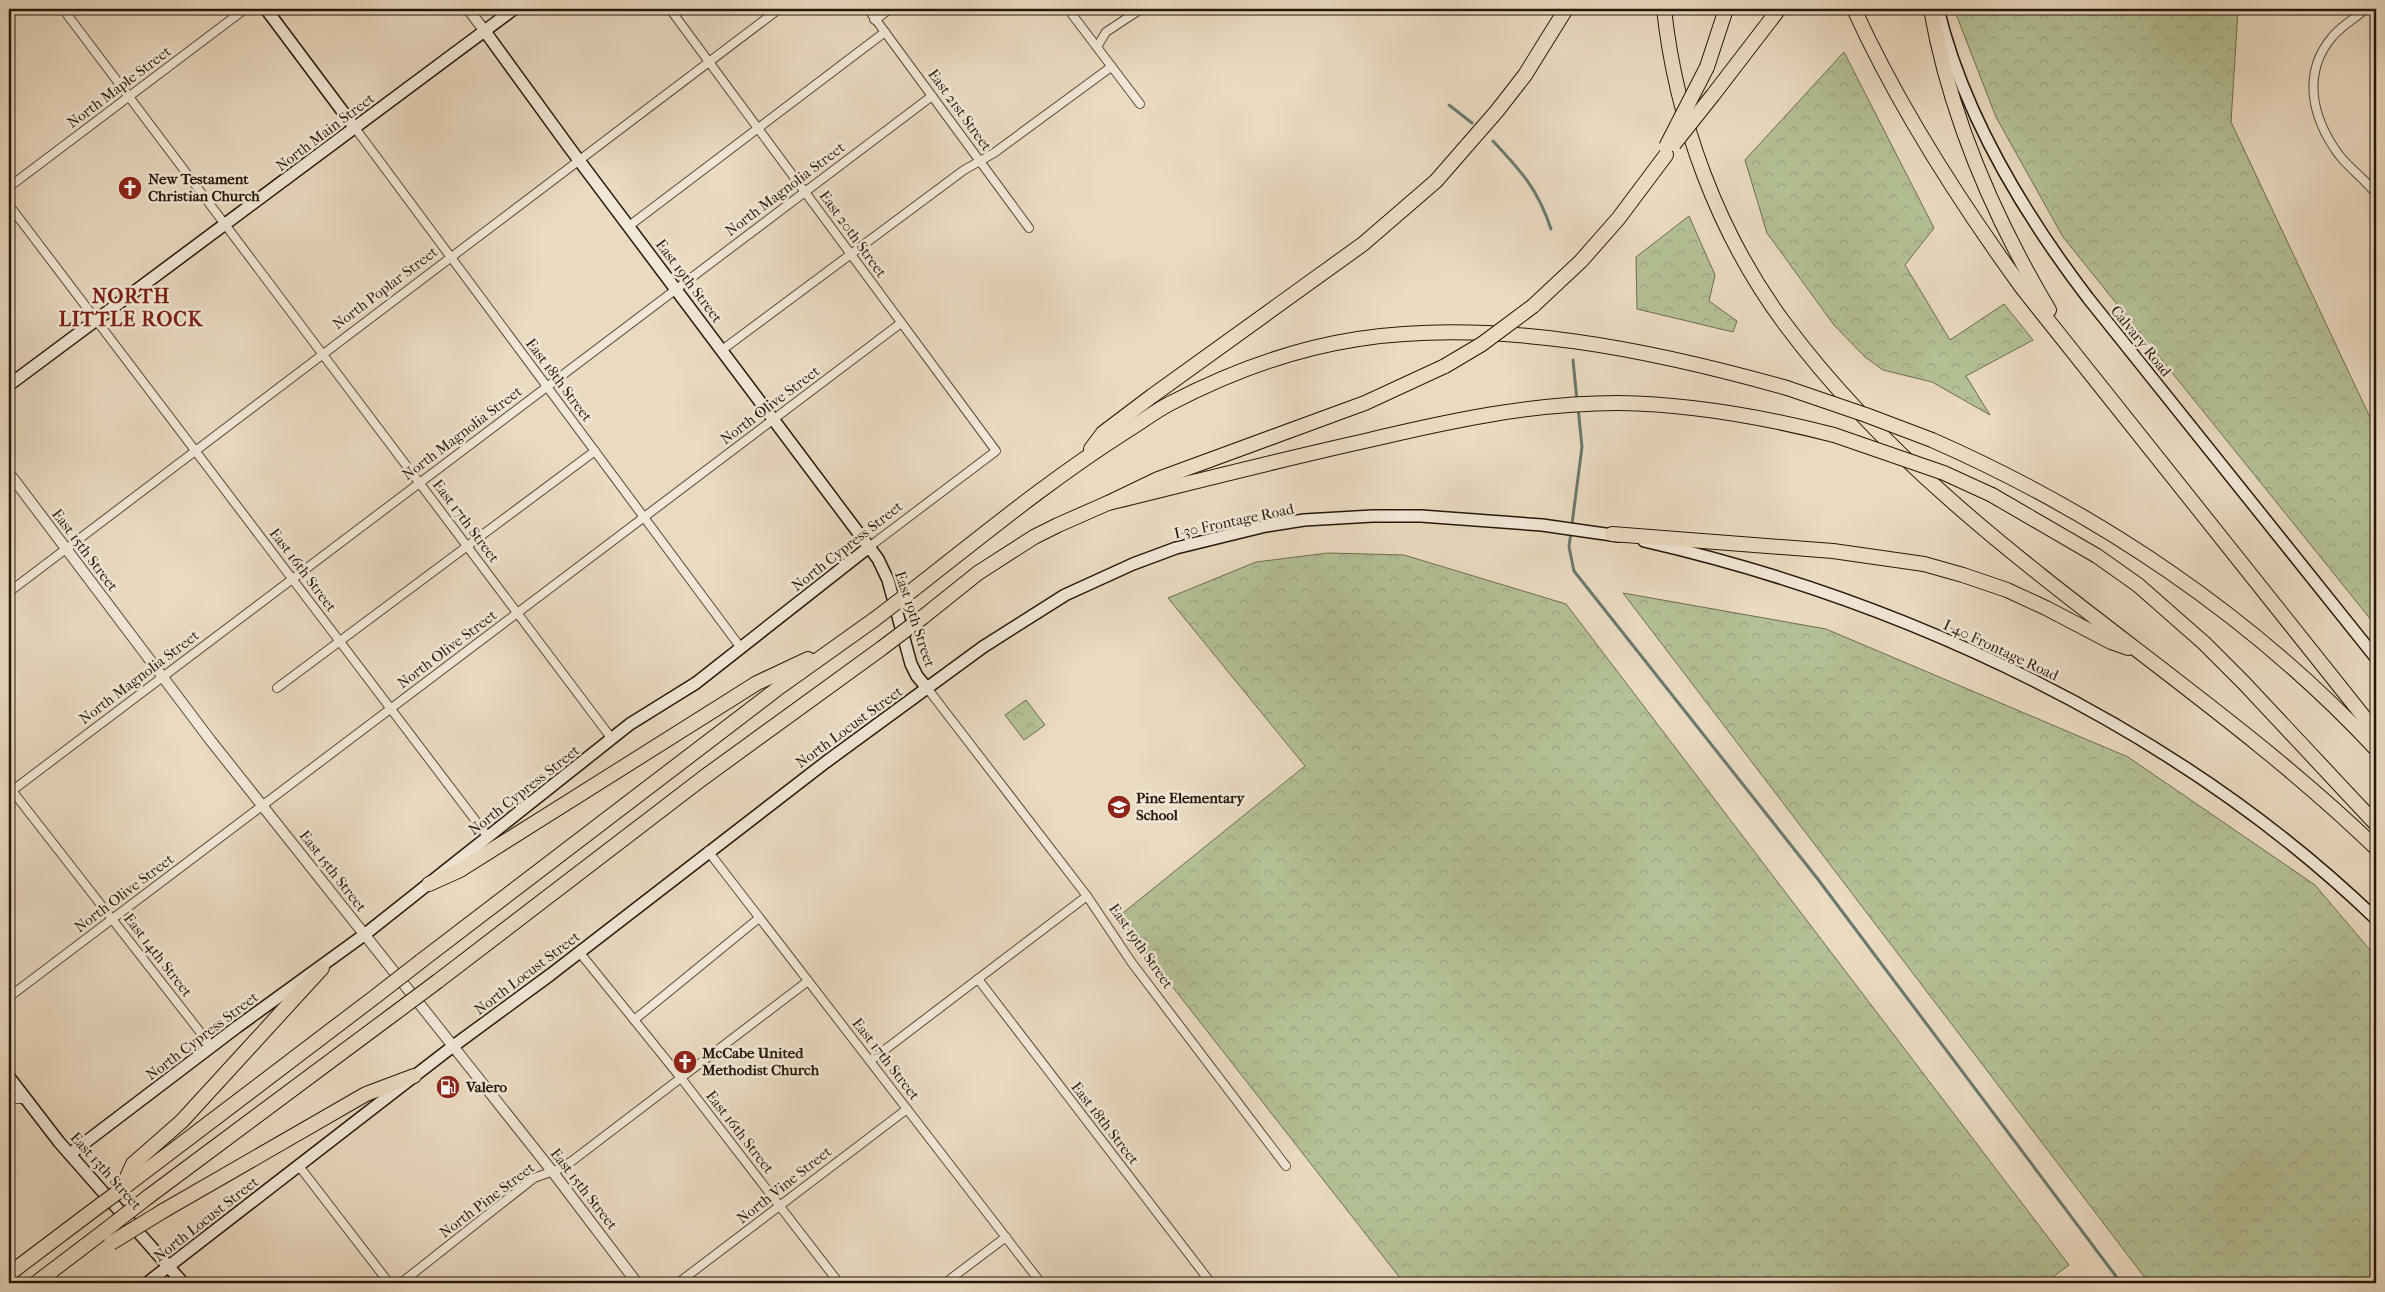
<svg xmlns="http://www.w3.org/2000/svg" width="2385" height="1292" font-family="'IM FELL French Canon',serif">
<style>
.forest{fill:url(#forest-crowns);stroke:#6d6c50}
.lines{fill:none;stroke-linecap:round;stroke-linejoin:round}
.stream{stroke:#6a7970;stroke-width:3}
.minor-casing{stroke:#574838;stroke-width:10}
.tertiary-casing{stroke:#574838;stroke-width:12}
.secondary-casing{stroke:#26170a;stroke-width:14}
.motorway-casing{stroke:#26170a;stroke-width:16}
.minor{stroke:#f1e7d6;stroke-width:8}
.tertiary{stroke:#f1e7d6;stroke-width:10}
.secondary{stroke:#f1e7d6;stroke-width:11}
.motorway{stroke:#eadac0;stroke-width:14}
.motorway-bridge-casing{stroke:#26170a;stroke-width:16;stroke-linecap:butt}
.motorway-bridge{stroke:#eadac0;stroke-width:14}
.labels{text-anchor:middle;dominant-baseline:central;stroke-width:5;stroke-linejoin:round;paint-order:stroke}
.street-label{font-size:15px;fill:#26170a;stroke:#f1e7d6}
.poi-label{font-size:15px;font-weight:bold;fill:#26170a;stroke:#f1e7d6;text-anchor:start}
.district-label{font-size:20px;font-weight:bold;letter-spacing:1px;fill:#7a1f14;stroke:#f1e7d6}
</style>
<defs>
<pattern id="forest-crowns" width="20" height="18" patternUnits="userSpaceOnUse" patternTransform="scale(1.25)"><rect width="20" height="18" fill="#b4c095"/><path d="M2 6a3 3 0 1 1 6 0M12 15a3 3 0 1 1 6 0" fill="none" stroke="#9ba47f"/></pattern>
</defs>
<rect width="100%" height="100%" fill="#eadac0"/>
<filter id="stains"><feTurbulence type="fractalNoise" baseFrequency=".004" numOctaves="4"/><feColorMatrix values="0 0 0 0 .2 0 0 0 0 .09 0 0 0 0 .02 0 0 0 .5 -.17"/></filter>
<radialGradient id="worn" r=".72"><stop offset=".6" stop-color="#630" stop-opacity="0"/><stop offset="1" stop-color="#630" stop-opacity=".3"/></radialGradient>
<g class="forest">
<path d="M1954,9H2238L2231,122L2376,430V626L2063,237L1996,117Z"/>
<path d="M1844,52L1934,228L1905,265L1950,340L2004,304L2033,340L1966,376L1990,415L1932,382L1883,370L1865,357L1834,325L1767,233L1745,160Z"/>
<path d="M1689,216L1715,275L1709,301L1737,321L1733,332L1637,309L1636,257Z"/>
<path d="M1328,553L1404,555L1566,604L2069,1265L2045,1283H1404L1118,917L1305,766L1168,598L1256,562Z"/>
<path d="M1623,593L1826,629L2128,757L2315,885L2376,957V1283H2149Z"/>
<path d="M1026,700L1045,725L1024,740L1005,715Z"/>
</g>
<g class="lines">
<g class="stream">
<path d="M1449,105L1472,123"/>
<path d="M1493,141C1521,171 1538,189 1551,229"/>
<path d="M1573,360L1577,401"/>
<path d="M1578,407L1582,447L1569,547L1574,571L1817,878L2121,1283"/>
</g>
<g class="minor-casing">
<g id="minor">
<path d="M63,9L612,739"/>
<path d="M670,9L996,451L869,547"/>
<path d="M868,9L1029,228"/>
<path d="M1068,9L1140,104"/>
<path d="M2366,9C2355,18 2343,25 2333,36C2301,73 2312,118 2339,155C2350,169 2365,179 2376,194"/>
<path d="M1097,47L1106,32L1141,9"/>
<path d="M355,128L741,648"/>
<path d="M9,187L245,9"/>
<path d="M9,205L488,837"/>
<path d="M629,226L885,32"/>
<path d="M722,350L964,170L994,153L1111,67"/>
<path d="M9,592L779,9"/>
<path d="M277,688L595,451"/>
<path d="M927,688L1087,896L1132,963L1286,1166"/>
<path d="M10,788L211,1046"/>
<path d="M9,793L932,96"/>
<path d="M708,851L1041,1283"/>
<path d="M580,953L681,1078L839,1283"/>
<path d="M978,979L1211,1283"/>
<path d="M9,997L901,323"/>
<path d="M634,1020L759,918"/>
<path d="M870,1061L1087,896"/>
<path d="M9,1099H25"/>
<path d="M299,1166L389,1283"/>
<path d="M401,1283L534,1178L559,1169L572,1161L808,981"/>
<path d="M678,1283L907,1109"/>
<path d="M945,1283L1006,1237"/>
</g>
</g>
<g class="tertiary-casing">
<g id="tertiary">
<path d="M468,9L484,30"/>
<path d="M875,19L888,9"/>
<path d="M9,473L211,741L552,1171L637,1283"/>
</g>
</g>
<g class="secondary-casing">
<g id="secondary">
<path d="M266,9L355,128"/>
<path d="M1938,9C1963,113 2024,214 2088,298L2376,658"/>
<path d="M484,30L569,147L878,559L888,580L911,664L917,676L927,688"/>
<path d="M9,385L514,9"/>
<path d="M1644,541C1910,602 2179,729 2376,919"/>
<path d="M9,1077L59,1142L183,1283"/>
<path d="M70,1154L237,1027L364,935L630,724L696,683L869,547"/>
<path d="M147,1283L452,1047L550,975L826,762L983,647L1065,595L1133,564L1176,548L1266,526L1304,520L1373,516H1421L1542,525L1619,536"/>
</g>
</g>
<g class="motorway-casing">
<g id="motorway">
<path d="M1664,9C1676,120 1718,234 1785,324C1944,538 2188,666 2376,848"/>
<path d="M1854,9C1899,108 1959,201 2023,289L2376,732"/>
<path d="M1931,9C1950,117 1993,216 2049,310"/>
<path d="M1707,67L1726,9"/>
<path d="M1713,95L1779,9"/>
<path d="M1533,306L1581,261L1618,219L1666,155"/>
<path d="M1932,440C2098,513 2252,616 2376,749"/>
<path d="M1091,449L1103,433L1152,396L1363,244L1436,181L1497,111L1525,75L1566,9"/>
<path d="M1992,495L2097,556L2138,585L2204,643L2244,683L2376,824"/>
<path d="M1108,503C1194,482 1279,460 1365,441C1449,421 1532,403 1618,403C1691,404 1764,417 1834,435"/>
<path d="M1612,534L1833,551L1924,564L1963,575L2007,590L2046,608L2111,642L2128,648"/>
<path d="M914,589C983,535 1051,479 1125,432C1140,423 1154,412 1169,404C1228,373 1293,349 1358,339C1499,318 1652,350 1787,388"/>
<path d="M923,617L978,573L1034,537L1058,525L1108,503L1158,479L1365,403L1445,366"/>
<path d="M429,884L460,870L757,683L808,659"/>
<path d="M421,961L781,686L875,619"/>
<path d="M438,981L703,778L882,648"/>
<path d="M123,1186L133,1164L182,1121L322,968"/>
<path d="M122,1189L376,996"/>
<path d="M148,1197L391,1016"/>
<path d="M163,1211L366,1094L414,1076"/>
<path d="M9,1274L87,1215"/>
<path d="M36,1283L103,1232"/>
</g>
</g>
<use href="#minor" class="minor"/>
<use href="#tertiary" class="tertiary"/>
<use href="#secondary" class="secondary"/>
<use href="#motorway" class="motorway"/>
<g class="motorway-bridge-casing">
<g id="motorway-bridge">
<path d="M1674,144L1713,95"/>
<path d="M1666,147L1707,67"/>
<path d="M1445,366L1482,344L1533,306"/>
<path d="M1787,388L1866,415L1932,440"/>
<path d="M1834,435L1944,473L1992,495"/>
<path d="M875,619L914,589"/>
<path d="M882,648L923,617"/>
<path d="M376,996L421,961"/>
<path d="M391,1016L438,981"/>
<path d="M87,1215L122,1189"/>
<path d="M103,1232L148,1197"/>
<path d="M111,1243L163,1211"/>
</g>
</g>
<use href="#motorway-bridge" class="motorway-bridge"/>
</g>
<defs>
<g id="church-disc" transform="scale(1.25)"><circle r="9.5" fill="#8f2418" stroke="#f1e7d6"/><path d="M-1.2-6h2.4v3.5h3.3v2.4h-3.3V6h-2.4V-.1h-3.3v-2.4h3.3Z" fill="#fff"/></g>
<g id="school-disc" transform="scale(1.25)"><circle r="9.5" fill="#8f2418" stroke="#f1e7d6"/><path d="M0-5L7-2L0 1L-7-2ZM-4 1L0 2.5L4 1V4Q0 6-4 4Z" fill="#fff"/></g>
<g id="fuel-disc" transform="scale(1.25)"><circle r="9.5" fill="#8f2418" stroke="#f1e7d6"/><path d="M-5.5-6h7V0h2V4h1.3V-2.5L3-4.5l.8-.8L6-3V5H2.5V1h-1V6h-7ZM-4.2-4.7v3.2H.2V-4.7Z" fill="#fff"/></g>
</defs>
<g fill-rule="evenodd">
<use href="#church-disc" x="130" y="188"/>
<use href="#school-disc" x="1119" y="807"/>
<use href="#church-disc" x="685" y="1062"/>
<use href="#fuel-disc" x="448" y="1087"/>
</g>
<g class="labels">
<g class="street-label">
<text transform="translate(119 87) rotate(-37)">North Maple Street</text>
<text transform="translate(960 110) rotate(54)">East 21st Street</text>
<text transform="translate(325 132) rotate(-37)">North Main Street</text>
<text transform="translate(785 189) rotate(-37)">North Magnolia Street</text>
<text transform="translate(853 234) rotate(54)">East 20th Street</text>
<text transform="translate(689 281) rotate(53)">East 19th Street</text>
<text transform="translate(385 288) rotate(-37)">North Poplar Street</text>
<text transform="translate(2141 341) rotate(51)">Calvary Road</text>
<text transform="translate(559 380) rotate(53)">East 18th Street</text>
<text transform="translate(770 405) rotate(-37)">North Olive Street</text>
<text transform="translate(462 433) rotate(-37)">North Magnolia Street</text>
<text transform="translate(466 521) rotate(53)">East 17th Street</text>
<text transform="translate(1234 521) rotate(-12)">I-30 Frontage Road</text>
<text transform="translate(847 546) rotate(-38)">North Cypress Street</text>
<text transform="translate(85 550) rotate(53)">East 15th Street</text>
<text transform="translate(303 570) rotate(53)">East 16th Street</text>
<text transform="translate(915 619) rotate(72)">East 19th Street</text>
<text transform="translate(447 649) rotate(-37)">North Olive Street</text>
<text transform="translate(2001 650) rotate(25)">I-40 Frontage Road</text>
<text transform="translate(139 677) rotate(-37)">North Magnolia Street</text>
<text transform="translate(849 727) rotate(-36)">North Locust Street</text>
<text transform="translate(524 790) rotate(-38)">North Cypress Street</text>
<text transform="translate(333 871) rotate(52)">East 15th Street</text>
<text transform="translate(124 893) rotate(-37)">North Olive Street</text>
<text transform="translate(1141 946) rotate(55)">East 19th Street</text>
<text transform="translate(158 955) rotate(52)">East 14th Street</text>
<text transform="translate(527 973) rotate(-37)">North Locust Street</text>
<text transform="translate(202 1036) rotate(-37)">North Cypress Street</text>
<text transform="translate(886 1059) rotate(52)">East 17th Street</text>
<text transform="translate(1105 1123) rotate(52)">East 18th Street</text>
<text transform="translate(740 1132) rotate(52)">East 16th Street</text>
<text transform="translate(106 1171) rotate(48)">East 13th Street</text>
<text transform="translate(784 1185) rotate(-38)">North Vine Street</text>
<text transform="translate(584 1189) rotate(52)">East 15th Street</text>
<text transform="translate(487 1200) rotate(-37)">North Pine Street</text>
<text transform="translate(206 1219) rotate(-38)">North Locust Street</text>
</g>
<g class="poi-label">
<text x="148" y="179">New Testament<tspan x="148" dy="17">Christian Church</tspan></text>
<text x="1136" y="798">Pine Elementary<tspan x="1136" dy="17">School</tspan></text>
<text x="702" y="1053">McCabe United<tspan x="702" dy="17">Methodist Church</tspan></text>
<text x="466" y="1087">Valero</text>
</g>
<g class="district-label">
<text x="131" y="296">NORTH<tspan x="131" dy="23">LITTLE ROCK</tspan></text>
</g>
</g>
<rect width="2385" height="1292" fill="none" stroke="#eadac0" stroke-width="30"/>
<rect x="10" y="10" width="2365" height="1272" fill="none" stroke="#26170a" stroke-width="2.5"/>
<rect x="15" y="15" width="2355" height="1262" fill="none" stroke="#26170a"/>
<rect width="100%" height="100%" filter="url(#stains)"/>
<rect width="100%" height="100%" fill="url(#worn)"/>
</svg>
